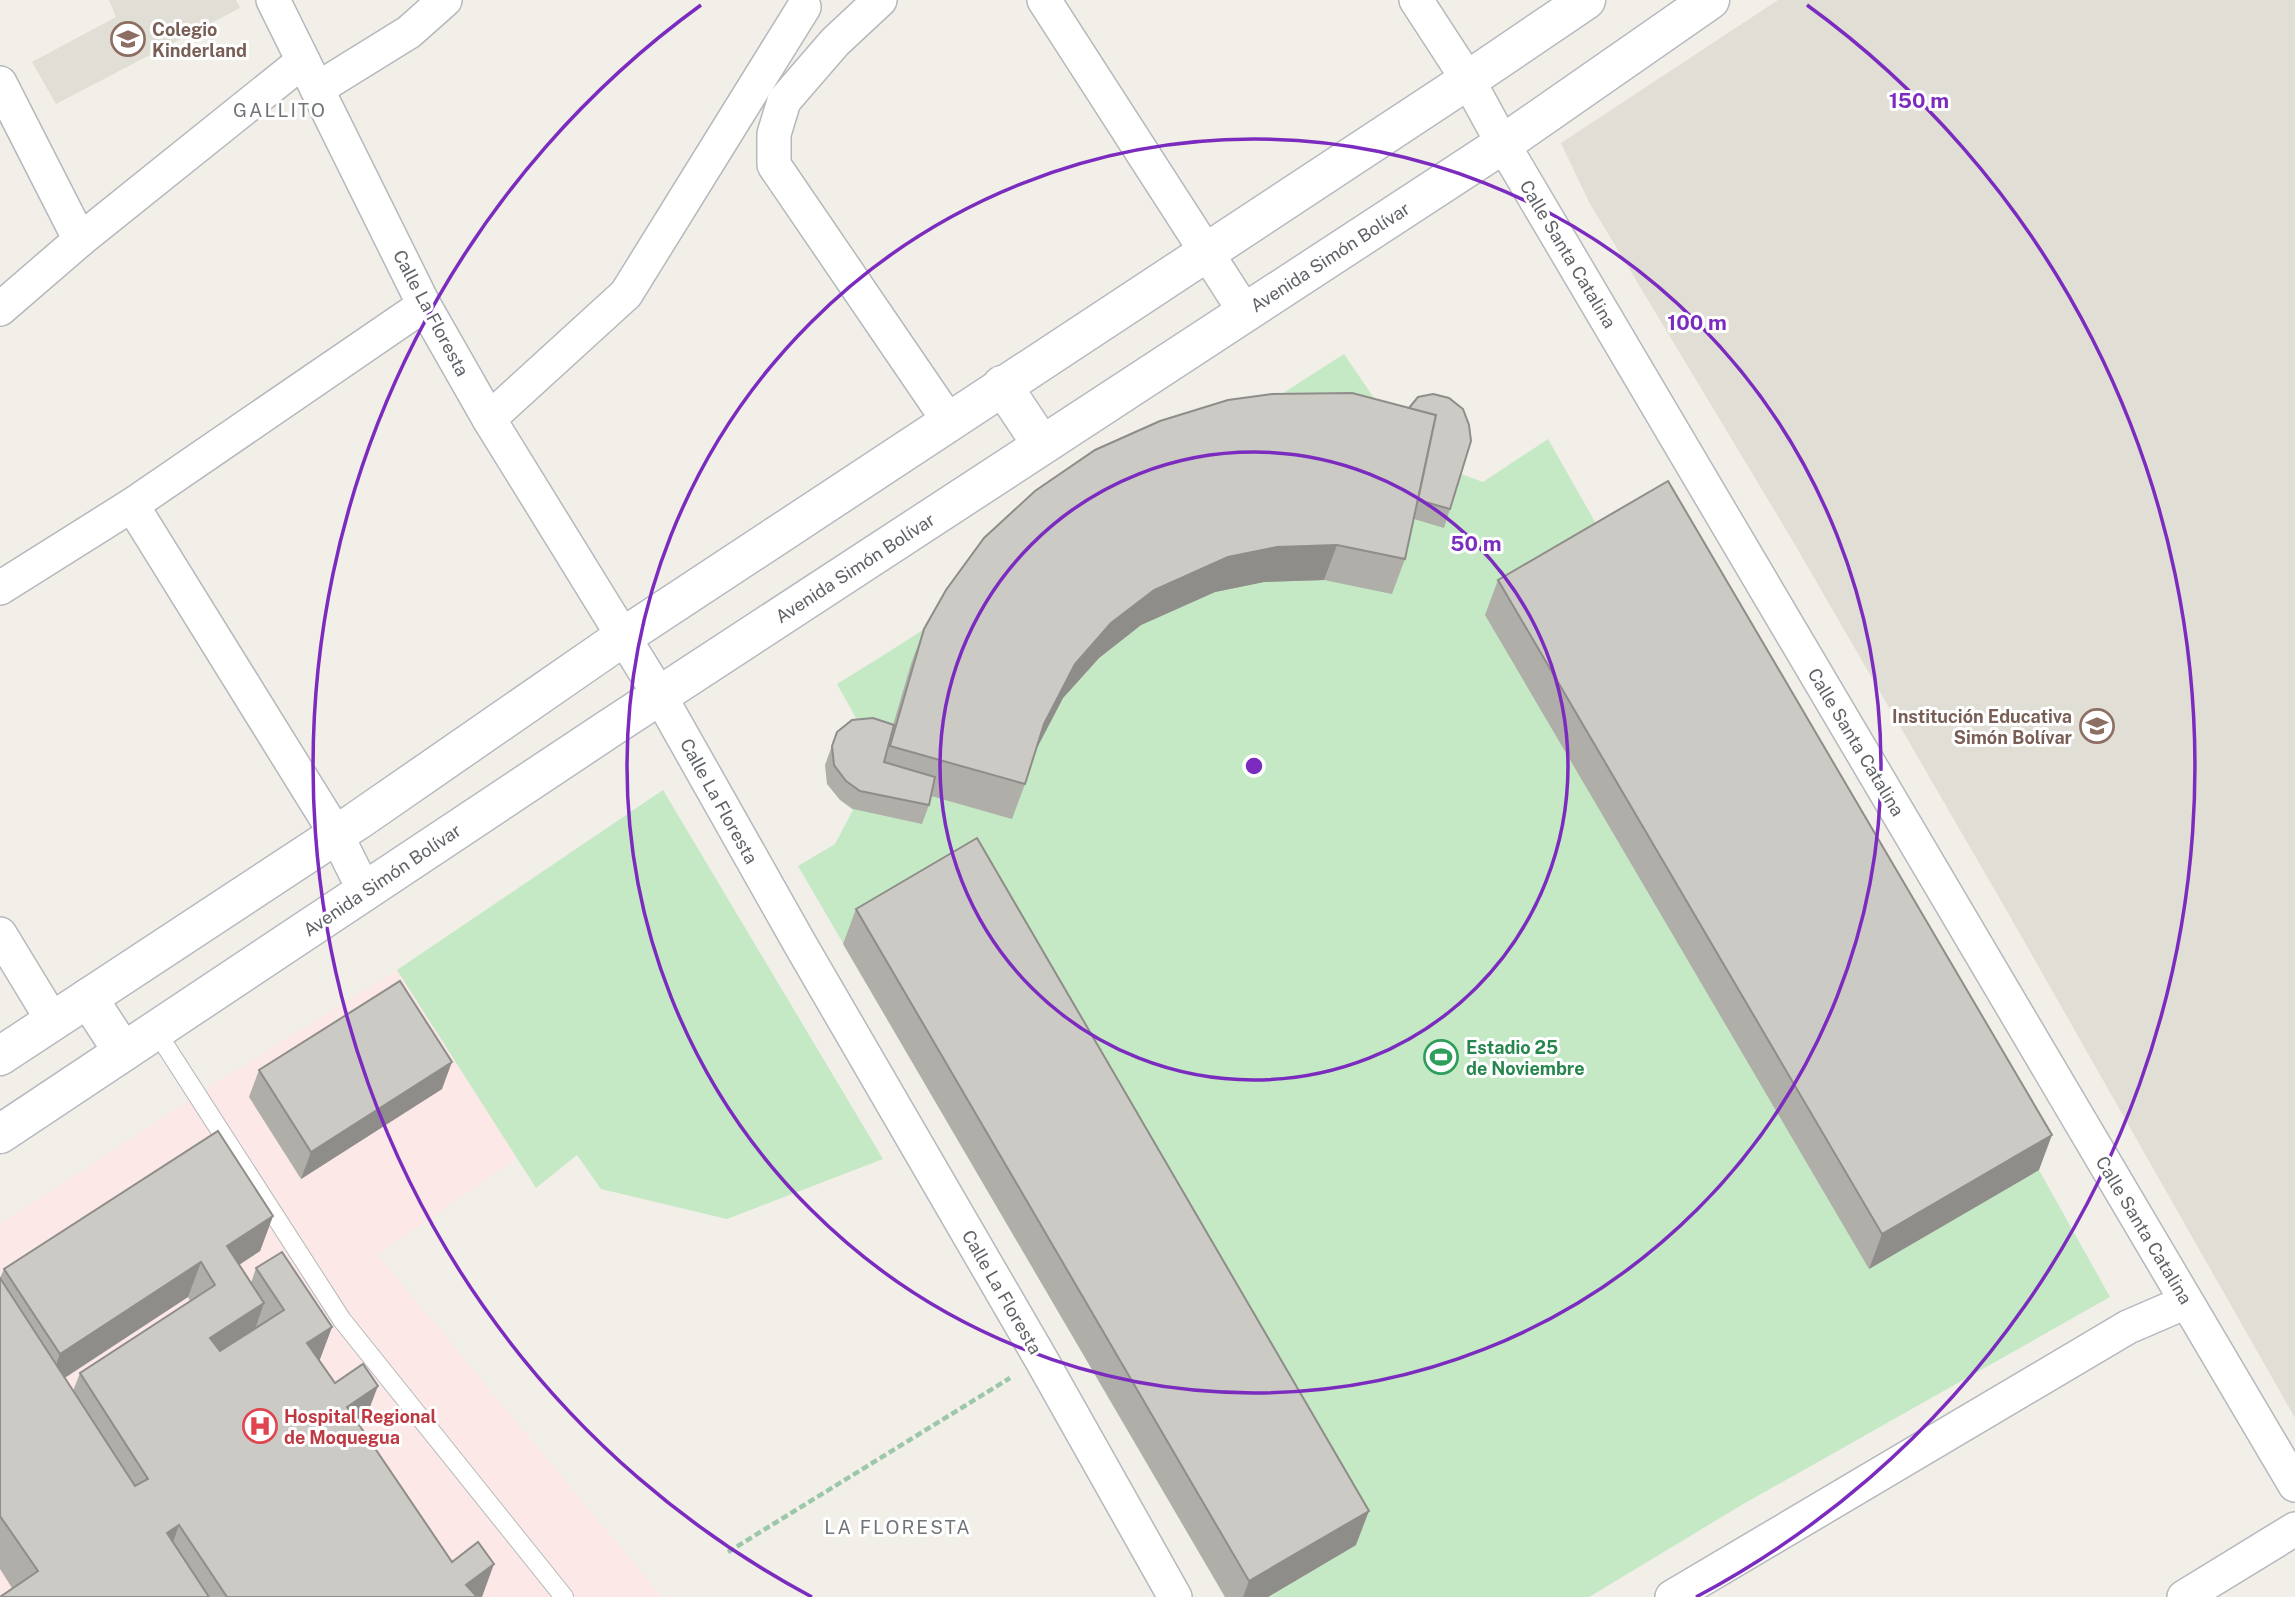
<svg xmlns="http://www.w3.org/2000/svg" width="2295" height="1597" font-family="'Public Sans',sans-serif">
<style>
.education{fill:#e1ded6}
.medical{fill:#fce8e6}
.green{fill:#c5e8c5}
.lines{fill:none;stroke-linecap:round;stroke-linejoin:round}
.service-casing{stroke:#b5b8bc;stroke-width:20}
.minor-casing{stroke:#b5b8bc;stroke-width:36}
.secondary-casing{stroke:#b6babf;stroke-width:41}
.path{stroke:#9cc7a9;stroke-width:4.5;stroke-dasharray:7 3.5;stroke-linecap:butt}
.service{stroke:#fff;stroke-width:18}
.minor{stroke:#fff;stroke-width:33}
.secondary{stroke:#fff;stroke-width:38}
.wall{fill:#afaea9;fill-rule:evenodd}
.shaded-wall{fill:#8f8d8a}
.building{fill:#cccac5;stroke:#8f8d8a;stroke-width:2}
.ring{fill:none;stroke:#7b2cbf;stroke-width:3.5}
.labels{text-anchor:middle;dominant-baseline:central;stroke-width:6;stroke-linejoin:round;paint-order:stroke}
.education-label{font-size:18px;font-weight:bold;fill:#785e54;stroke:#fff;text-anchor:start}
.street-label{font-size:18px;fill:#5f6368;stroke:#fff}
.leisure-label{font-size:18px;font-weight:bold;fill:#27864d;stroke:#fff;text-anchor:start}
.health-label{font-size:18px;font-weight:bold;fill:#be3a42;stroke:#fff;text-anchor:start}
.neighbourhood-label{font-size:19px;letter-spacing:2px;fill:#70757a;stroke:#fff}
.centre{fill:#7b2cbf;stroke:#fff;stroke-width:3.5}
.ring-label{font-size:21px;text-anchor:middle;font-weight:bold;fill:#7b2cbf;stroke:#fff;stroke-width:6;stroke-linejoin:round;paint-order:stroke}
</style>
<rect width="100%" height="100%" fill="#f1efe8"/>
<g class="education">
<path d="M109,0H236L240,8L56,104L32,62L116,17Z"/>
<path d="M1778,0H2295V1418L2008,913L1791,538L1589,202L1561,143Z"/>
</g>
<path class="medical" d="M397,970L517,1158L378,1255L662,1597H0V1224L220,1080Z"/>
<g class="green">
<path d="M1344,354L1399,435L1461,474L1483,482L1548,439L1607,543L1655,516L2039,1170L2110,1297L1745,1503L1589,1597H1225L798,866L835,844L853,810C830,793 820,779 830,751L866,736L837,684C1009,578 1174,462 1344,354Z"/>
<path d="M663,790L883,1159L727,1219L601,1189L577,1155L536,1188L397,970Z"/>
</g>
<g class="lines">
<g class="service-casing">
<path id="service" d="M156,1031L342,1320L564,1597"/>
</g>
<g class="minor-casing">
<g id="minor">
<path d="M273,0L424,305L489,419L660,696L800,944L1041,1359L1175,1597"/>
<path d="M880,0L835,42L784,101L774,134V165L950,423"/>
<path d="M1044,0L1245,312"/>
<path d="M1416,0L1468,80L1503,144L2295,1485"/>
<path d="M0,83L80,240"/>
<path d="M317,89L409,32L445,0"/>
<path d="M0,309L80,240L303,61"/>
<path d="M489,419L626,294L804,7"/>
<path d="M132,505L336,834L365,892"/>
<path d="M0,588L132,505L424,305"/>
<path d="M0,934L53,1021"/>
<path d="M1672,1597L2128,1327L2186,1302"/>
<path d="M2184,1597L2295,1529"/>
</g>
</g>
<g class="secondary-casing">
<g id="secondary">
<path d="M1002,385L1042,445"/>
<path d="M88,998L123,1052"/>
<path d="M0,1056L357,821L623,637L1468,80L1586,0"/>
<path d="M0,1134L610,728L1503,144L1710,0"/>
</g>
</g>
<path class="path" d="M728,1552L1010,1378"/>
<use href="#service" class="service"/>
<use href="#minor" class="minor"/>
<use href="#secondary" class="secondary"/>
</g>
<g class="wall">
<path d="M1160,421L1450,509L1444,528L1414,519L1405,559L1392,594L1324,580L1264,582L1215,592L1141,625L1099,658L1063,698L1036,750L1025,784L1012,819L931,796L929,805L922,824L853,809L840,800L827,784L825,765L837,732L893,725L911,664L924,629Z"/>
<path d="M1498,580L2039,1170L1869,1269L1485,615Z"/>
<path d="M856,909L1356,1545L1268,1597H1225L843,944Z"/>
<path d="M259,1070L442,1089L301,1179L249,1097Z"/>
<path d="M273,1216L260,1251L239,1264L251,1283L256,1268L332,1327L319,1361L335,1383L365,1420L359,1425L452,1562L482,1597H0L12,1588L0,1569V1278L4,1269ZM188,1297L190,1301L80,1373L73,1391L65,1378Z"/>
</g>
<g class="shaded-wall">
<path d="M1337,545L1324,580L1264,582L1215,592L1141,625L1099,658L1063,698L1031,759L1044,724L1075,664L1111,623L1154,590L1228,557L1277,547Z"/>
<path d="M452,1062L442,1089L301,1179L311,1152Z"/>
<path d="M2052,1135L2039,1170L1869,1269L1882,1234Z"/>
<path d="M273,1216L260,1251L215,1281L227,1246Z"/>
<path d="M201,1262L188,1297L47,1389L60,1354Z"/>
<path d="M264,1303L252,1338L198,1373L210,1338Z"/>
<path d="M332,1327L319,1362L307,1343Z"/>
<path d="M378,1386L365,1420L335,1442L347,1407Z"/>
<path d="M1369,1511L1356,1545L1268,1597H1243L1249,1581Z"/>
<path d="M179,1525L167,1559V1533Z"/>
<path d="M494,1564L482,1597H461L466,1585Z"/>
</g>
<g class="building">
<path d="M1352,393L1436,415L1405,559L1337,545L1277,547L1228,557L1154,590L1111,623L1075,664L1044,724L1025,784L890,746L924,629L946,590L984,538L1035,491L1095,450L1160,421L1228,400L1272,394Z"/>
<path d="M1433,394L1449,398L1463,409L1469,425L1471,441L1450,509L1418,500L1436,415L1409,408L1418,397Z"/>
<path d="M1668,481L2052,1135L1882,1234L1498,580Z"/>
<path d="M873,718L894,725L884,762L935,777L929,805L860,791L846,781L834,765L832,746L837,732L852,720Z"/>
<path d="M977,838L1369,1511L1249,1581L856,909Z"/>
<path d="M400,981L452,1062L311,1152L259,1070Z"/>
<path d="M218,1131L273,1216L227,1246L264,1303L210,1338L220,1351L284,1310L256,1268L282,1252L332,1327L307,1343L335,1383L363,1364L378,1386L347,1407L452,1562L478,1542L494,1564L466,1585L477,1597H227L179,1525L167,1533L209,1597H0L38,1571L0,1516V1278L135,1486L148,1479L80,1373L215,1285L201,1262L60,1354L4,1269Z"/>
</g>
<g class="ring">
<circle cx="1254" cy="766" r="314"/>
<circle cx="1254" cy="766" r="627"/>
<path d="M812 1597A941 941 0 0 1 701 5M1807 5A941 941 0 0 1 1696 1597"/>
</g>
<defs>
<g id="school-ring" transform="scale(1.75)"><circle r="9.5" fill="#fff" stroke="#8d6e63" stroke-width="1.5"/><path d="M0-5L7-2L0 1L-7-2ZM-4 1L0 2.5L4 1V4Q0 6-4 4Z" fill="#8d6e63"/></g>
<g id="stadium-ring" transform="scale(1.75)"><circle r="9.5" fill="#fff" stroke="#2e9e5b" stroke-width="1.5"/><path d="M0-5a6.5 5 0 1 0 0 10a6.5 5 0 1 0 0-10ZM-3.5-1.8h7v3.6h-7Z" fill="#2e9e5b"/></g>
<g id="hospital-ring" transform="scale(1.75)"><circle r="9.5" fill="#fff" stroke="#e0444e" stroke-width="1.5"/><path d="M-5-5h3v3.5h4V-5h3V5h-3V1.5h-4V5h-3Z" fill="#e0444e"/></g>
</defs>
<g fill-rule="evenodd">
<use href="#school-ring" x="128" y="39"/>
<use href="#school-ring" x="2097" y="726"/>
<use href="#stadium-ring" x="1441" y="1057"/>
<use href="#hospital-ring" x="260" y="1426"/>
</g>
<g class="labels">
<g class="education-label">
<text x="152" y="29">Colegio<tspan x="152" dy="21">Kinderland</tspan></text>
<text x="2072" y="716" text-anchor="end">Institución Educativa<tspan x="2072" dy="21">Simón Bolívar</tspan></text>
</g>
<g class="street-label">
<text transform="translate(1568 254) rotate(59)">Calle Santa Catalina</text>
<text transform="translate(1330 257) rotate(-33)">Avenida Simón Bolívar</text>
<text transform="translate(431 313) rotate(62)">Calle La Floresta</text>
<text transform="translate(855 568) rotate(-33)">Avenida Simón Bolívar</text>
<text transform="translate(1856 742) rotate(59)">Calle Santa Catalina</text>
<text transform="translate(719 801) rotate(61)">Calle La Floresta</text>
<text transform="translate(382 880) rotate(-34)">Avenida Simón Bolívar</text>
<text transform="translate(2144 1230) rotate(59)">Calle Santa Catalina</text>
<text transform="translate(1002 1292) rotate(60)">Calle La Floresta</text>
</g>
<g class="leisure-label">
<text x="1466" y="1047">Estadio 25<tspan x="1466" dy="21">de Noviembre</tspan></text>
</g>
<g class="health-label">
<text x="284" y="1416">Hospital Regional<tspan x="284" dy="21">de Moquegua</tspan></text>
</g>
<g class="neighbourhood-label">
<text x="280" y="110">GALLITO</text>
<text x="898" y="1527">LA FLORESTA</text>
</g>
</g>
<circle cx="1254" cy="766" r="10" class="centre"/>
<g class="ring-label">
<text x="1919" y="108">150 m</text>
<text x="1697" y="330">100 m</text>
<text x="1476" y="551">50 m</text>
</g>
</svg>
